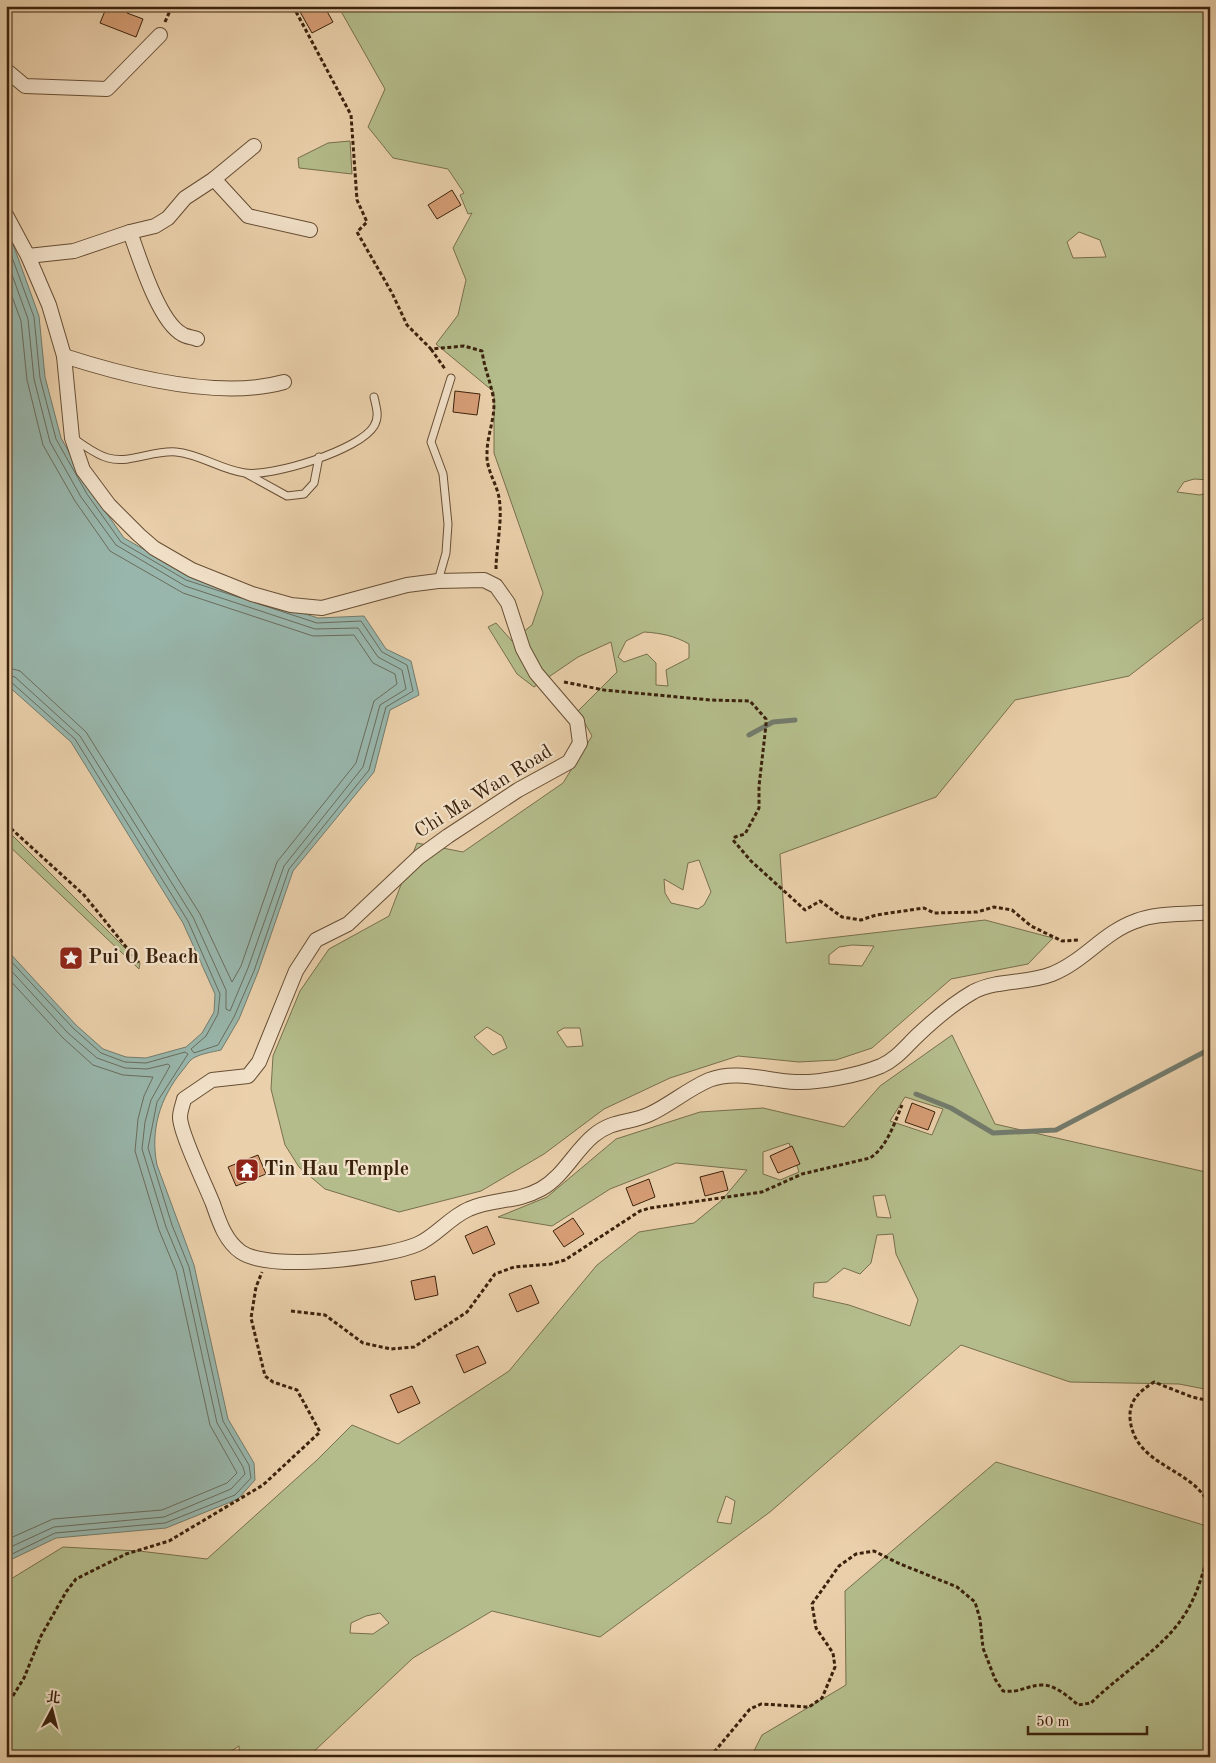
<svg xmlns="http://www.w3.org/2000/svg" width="1216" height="1763" font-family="'Old Standard TT','Noto Serif TC',serif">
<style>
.green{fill:#b4bc8b;stroke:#786f4c;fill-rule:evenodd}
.water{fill:#98b6ac;stroke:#737b6c}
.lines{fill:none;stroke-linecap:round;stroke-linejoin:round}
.shore{stroke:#6a6c5c;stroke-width:1}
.stream{stroke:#737b6c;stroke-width:5}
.building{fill:#d69d75;stroke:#3b220c}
.lane-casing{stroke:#674e34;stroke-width:9}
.street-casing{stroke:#674e34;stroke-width:16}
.path{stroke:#3b220c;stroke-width:3;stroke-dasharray:4 2.5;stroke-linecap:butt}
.lane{stroke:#f1e0c8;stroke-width:7}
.street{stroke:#f1e0c8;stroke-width:14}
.labels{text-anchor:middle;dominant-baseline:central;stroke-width:4.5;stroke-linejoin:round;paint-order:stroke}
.street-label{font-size:20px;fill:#3b220c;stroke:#f1e0c8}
.poi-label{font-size:20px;font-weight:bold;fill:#3b220c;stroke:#f1e0c8;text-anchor:start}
</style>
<rect width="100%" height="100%" fill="#ead0ab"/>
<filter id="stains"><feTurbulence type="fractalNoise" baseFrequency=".004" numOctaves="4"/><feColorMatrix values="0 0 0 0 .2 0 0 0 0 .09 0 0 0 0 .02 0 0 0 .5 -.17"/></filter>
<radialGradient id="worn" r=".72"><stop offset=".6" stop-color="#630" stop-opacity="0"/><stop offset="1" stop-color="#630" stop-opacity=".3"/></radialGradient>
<g class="green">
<path d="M338,6H1210V480L1194,479L1184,482L1177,492L1200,495L1210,492V613L1129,676L1015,700L936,797L780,854L786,943L985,920L1053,938L1028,964L951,979L872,1048L836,1060L799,1062L738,1056L670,1078L604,1109L544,1154L481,1191L399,1212L325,1189L299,1167L285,1145L271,1089L273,1056L300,991L329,949L389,916L417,843L463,852L563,783L592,736L578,711L617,672L611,642L578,657L534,687L517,674L488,627L496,623L512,641L532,625L543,593L494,453V392L436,344L458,315L466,280L453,248L472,213L468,214L460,195L464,193L448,169L393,158L368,127L385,89ZM1079,232L1100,240L1106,257L1073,258L1067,242ZM644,632C661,633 675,636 689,644V658L666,670L668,686L656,685V663L647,654L624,662L618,657L626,641ZM699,860L711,892L704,905L698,909L671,903L665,893L664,879L683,890L688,863ZM852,945L874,946L862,966L829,964V955L839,947ZM487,1027L502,1036L507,1048L493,1055L474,1037ZM564,1028H580L583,1046L567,1047L557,1032Z"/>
<path d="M350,141L352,174L299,168L298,158L328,143Z"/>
<path d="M6,829L140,963L139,969L6,843Z"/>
<path d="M952,1035L995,1124L1210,1173V1390L1179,1384L1070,1382L961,1345L770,1512L600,1637L492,1611L413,1658L308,1757H240L239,1746L222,1757H6V1582L63,1547L139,1551L207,1559L317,1460L352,1425L398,1444L509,1371L597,1265L639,1232L694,1223L722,1200L747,1170L676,1163L610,1189L552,1226L498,1217L547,1197L616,1139L700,1112L763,1108L844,1127L880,1086ZM905,1097L943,1109L932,1135L890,1121ZM789,1143L799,1172L780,1180L763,1174V1152ZM885,1195L891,1218L877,1217L873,1196ZM893,1234L896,1254L918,1300L910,1326L849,1305L813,1297L814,1283L827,1282L844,1268L860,1274L871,1263L877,1235ZM726,1496L735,1501L731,1524L717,1522ZM380,1613L389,1623L373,1634L350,1633L351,1623L366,1616Z"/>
<path d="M996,1462L1210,1527V1757H751L762,1735L846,1685L845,1591Z"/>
</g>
<path class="water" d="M6,231L13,244L39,316L45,377L61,438L91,491L124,538L189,575L262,600L318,618L364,616L386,649L411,661L419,695L390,710L374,772L293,871L258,972L239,1019L221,1050C212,1052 199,1054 192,1059C188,1062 185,1068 182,1071C160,1098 150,1130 157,1165L194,1265L228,1419L254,1463L255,1480L238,1499L166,1528L56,1538L6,1562V949L76,1025L103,1049L126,1057L146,1058L186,1047L202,1033L214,1012L215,994L183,923L71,742L6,684Z"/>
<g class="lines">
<g class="shore">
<path d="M6,241L34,317L40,378L56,439L87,494L121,542L186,580L241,598"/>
<path d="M6,258L28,319L34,379L50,442L81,497L116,545L185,586L315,629L358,628L378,657L402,670L406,689L380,705L363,767L284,866L248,968L230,1011L226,1009V990L193,917L80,736L15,677L6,675"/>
<path d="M6,280L21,321L27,380L43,445L75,501L110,551L183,593L313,636L354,635L373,663L395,674L397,684L374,701L356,763L277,862L241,966L232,982L200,914L86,732L20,671L6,667"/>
<path d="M6,681L11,682L75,739L188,921L220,994L218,1014L206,1036L191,1049L194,1053L218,1045L234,1017L254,971L289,869L369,770L386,707L413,691L407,665L382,652L361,621L317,623L259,604"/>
<path d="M6,956L73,1028L101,1053L125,1062L146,1063L185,1052L188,1054L157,1102L148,1148L172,1225L189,1267L223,1421L249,1465L251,1478L235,1495L165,1523L55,1533L6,1557"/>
<path d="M6,965L68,1033L97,1058L125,1068L147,1069L168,1064L170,1066L151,1100L145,1122L142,1149L166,1227L183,1268L217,1423L243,1467L245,1474L231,1489L164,1517L54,1527L6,1549"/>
<path d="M6,976L63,1038L93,1065L123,1075L153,1077L144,1096L138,1119L135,1151L159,1230L176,1271L210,1425L237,1473L227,1483L162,1510L53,1519L6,1540"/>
</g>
<g class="stream">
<path d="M749,735L773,722L795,720"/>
<path d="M916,1094L951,1108L993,1133L1056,1130L1210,1049"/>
</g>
</g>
<g class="building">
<path d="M107,6H129L127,13L143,19L136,37L100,23Z"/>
<path d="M306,6H324L333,22L312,33L299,10Z"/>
<path d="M452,190L461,205L437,219L428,205Z"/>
<path d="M455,391L480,394L477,415L453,412Z"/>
<path d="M912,1103L935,1112L928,1130L905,1122Z"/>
<path d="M792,1146L800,1164L778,1173L770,1156Z"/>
<path d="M258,1155L266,1174L236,1186L228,1167Z"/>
<path d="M723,1171L728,1190L705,1196L700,1177Z"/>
<path d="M649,1179L655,1197L633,1206L626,1188Z"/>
<path d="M573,1218L584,1234L564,1247L553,1231Z"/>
<path d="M487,1226L495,1244L473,1254L465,1236Z"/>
<path d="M435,1276L438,1295L415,1300L411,1281Z"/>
<path d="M531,1285L539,1303L517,1312L509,1294Z"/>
<path d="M478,1346L486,1363L464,1373L456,1355Z"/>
<path d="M412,1386L420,1403L398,1413L390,1395Z"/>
</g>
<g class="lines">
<g class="lane-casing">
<g id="lane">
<path d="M74,439C84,445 96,455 108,458C130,464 153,450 176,452C200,454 221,470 245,473C272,477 360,450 374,426C380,416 376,407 374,397"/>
<path d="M247,474L287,496L304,494L314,483L319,457"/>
<path d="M438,581L446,553L448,524L443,474L431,442L451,378"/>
</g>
</g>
<g class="street-casing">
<g id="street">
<path d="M6,70L25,86L107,89L160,35"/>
<path d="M214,179L248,216L310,230"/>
<path d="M6,215L28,256L49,305L64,356L72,438L83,470L109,505L139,535L154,548L192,570L252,594L291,605L322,608L407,585L438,581L484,580L496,586L508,603L523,649L536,673L577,721L580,743L569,762L518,790L448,836L419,857L348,924L316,940L296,971L259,1062L248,1076L212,1080L184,1099C183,1104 180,1111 180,1117C180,1133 206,1186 213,1204C219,1221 225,1241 241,1252C270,1272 386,1258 418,1244C436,1236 450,1217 469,1209C493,1198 516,1203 541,1189C563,1177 574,1152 593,1136C613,1119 629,1124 650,1114C671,1104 688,1089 709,1080C736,1069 768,1081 796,1082C820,1083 859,1075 881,1066C897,1059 907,1045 919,1034C935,1019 954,1003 973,992C998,979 1027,984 1052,974C1083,962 1104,932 1136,921C1158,912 1186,915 1210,912"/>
<path d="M130,232C139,257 159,322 182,334C186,337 192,337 197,339"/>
<path d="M28,256L74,251L130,232L155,226L168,218L185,198L214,179L254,146"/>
<path d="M64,356C126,376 220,400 284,382"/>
</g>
</g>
<g class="path">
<path d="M293,6L351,115L357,200L367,222L357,232L392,293L407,325L431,349L464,346L482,351C484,367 490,380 493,396C497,414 487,434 487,453C486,468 494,479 498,493C504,516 496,546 496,570"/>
<path d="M165,22L172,6"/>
<path d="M431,349L445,369"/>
<path d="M564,682L604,690L710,700L750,701L766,719V725L759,786V808L745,834L735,837L733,840L751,861L805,910L820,901L842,917L861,920L876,915L924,908L934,913L977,912L994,907L1012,910L1031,926L1062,941L1080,940"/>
<path d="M6,824L84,895L140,964"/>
<path d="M291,1311L325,1315L363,1343L391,1349L414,1347L467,1312L495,1274L514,1267L551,1264L565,1260L640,1211L650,1208L762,1192L802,1174L870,1158C887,1147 894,1124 902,1105"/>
<path d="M1210,1401L1192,1397L1154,1382C1140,1391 1129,1400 1130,1418C1134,1468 1195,1467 1210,1507"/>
<path d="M6,1707L24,1678L41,1636L66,1592L76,1579L126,1554L169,1541L263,1485L320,1432L297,1390L273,1382L265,1376L251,1318L256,1287L262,1272"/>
<path d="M710,1757L750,1709L761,1704L809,1707L822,1698L835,1667L833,1653L816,1628L812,1604L839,1566L856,1554L874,1551L898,1563L957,1587L975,1602L980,1619L983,1648L995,1679L1003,1691C1020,1693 1026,1686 1041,1685C1054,1684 1069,1697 1078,1705L1091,1703C1118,1676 1163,1648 1183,1617C1197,1597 1203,1572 1210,1549"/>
</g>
<use href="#lane" class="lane"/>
<use href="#street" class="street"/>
</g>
<defs>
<g id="sight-square" transform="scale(1.25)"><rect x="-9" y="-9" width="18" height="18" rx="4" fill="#8f2418" stroke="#f1e0c8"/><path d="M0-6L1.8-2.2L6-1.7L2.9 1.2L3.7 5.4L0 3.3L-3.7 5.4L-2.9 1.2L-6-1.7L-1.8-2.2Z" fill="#fff"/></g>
<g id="temple-square" transform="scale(1.25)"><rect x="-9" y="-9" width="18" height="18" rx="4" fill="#8f2418" stroke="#f1e0c8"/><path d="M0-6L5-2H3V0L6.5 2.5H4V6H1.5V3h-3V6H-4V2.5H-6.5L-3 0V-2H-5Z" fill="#fff"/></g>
</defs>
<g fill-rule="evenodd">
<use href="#sight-square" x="71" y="958"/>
<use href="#temple-square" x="247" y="1170"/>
</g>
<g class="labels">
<g class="street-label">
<text transform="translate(484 792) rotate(-32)">Chi Ma Wan Road</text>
</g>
<g class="poi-label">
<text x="88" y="958">Pui O Beach</text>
<text x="264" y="1170">Tin Hau Temple</text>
</g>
</g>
<rect width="1216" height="1763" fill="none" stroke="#ead0ab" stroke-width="25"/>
<rect x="8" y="8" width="1201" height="1748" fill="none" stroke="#3b220c" stroke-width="2.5"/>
<rect x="12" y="12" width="1191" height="1738" fill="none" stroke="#3b220c"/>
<g transform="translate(52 1710) rotate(7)" stroke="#f1e0c8" stroke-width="4" paint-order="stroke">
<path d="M0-4L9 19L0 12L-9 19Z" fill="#3b220c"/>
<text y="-8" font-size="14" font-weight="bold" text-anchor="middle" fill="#3b220c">北</text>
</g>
<path d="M1028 1726v8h119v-8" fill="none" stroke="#3b220c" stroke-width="2.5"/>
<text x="1036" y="1726" font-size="15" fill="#3b220c" stroke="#f1e0c8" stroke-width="4" paint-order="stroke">50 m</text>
<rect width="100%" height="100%" filter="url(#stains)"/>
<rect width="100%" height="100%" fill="url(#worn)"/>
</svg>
